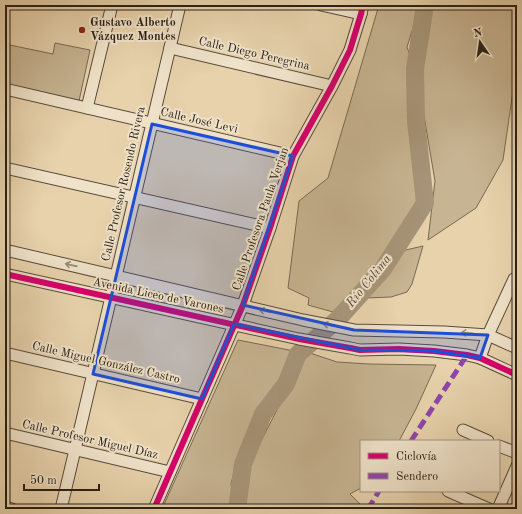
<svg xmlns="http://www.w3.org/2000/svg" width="522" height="514" font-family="'Old Standard TT',serif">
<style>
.green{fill:#c7b492;stroke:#786a54}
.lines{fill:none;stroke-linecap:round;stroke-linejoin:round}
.river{stroke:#a79579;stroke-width:18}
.minor-casing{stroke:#594c3c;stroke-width:13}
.minor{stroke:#efe2c9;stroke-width:11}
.quiet{stroke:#8e44ad;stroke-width:5;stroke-dasharray:10 5;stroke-linecap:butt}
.cycleway-casing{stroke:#efe2c9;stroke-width:8}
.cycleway{stroke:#d6006c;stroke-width:6}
.oneway{stroke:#968b78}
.marked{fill:#1d4ed8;fill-opacity:0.2;stroke:#1d4ed8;stroke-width:3;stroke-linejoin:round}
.poi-dot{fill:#8f2418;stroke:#efe2c9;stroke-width:1.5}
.labels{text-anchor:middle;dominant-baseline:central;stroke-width:4;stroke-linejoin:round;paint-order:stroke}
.poi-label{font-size:12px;font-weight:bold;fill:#2a2016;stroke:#efe2c9;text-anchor:start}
.street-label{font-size:12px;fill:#2a2016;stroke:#efe2c9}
.water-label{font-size:13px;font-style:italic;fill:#564939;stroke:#efe2c9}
</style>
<rect width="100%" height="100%" fill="#e7d2ac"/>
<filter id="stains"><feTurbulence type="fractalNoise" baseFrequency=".005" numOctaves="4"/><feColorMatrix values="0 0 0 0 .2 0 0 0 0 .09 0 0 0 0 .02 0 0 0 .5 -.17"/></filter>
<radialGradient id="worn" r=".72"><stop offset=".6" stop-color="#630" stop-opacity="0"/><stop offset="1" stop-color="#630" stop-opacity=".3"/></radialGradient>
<g class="green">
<path d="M379,5H417L419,9L407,47L411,58L407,84L419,198L382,259L333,312L308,305L309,298L288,288L299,201L328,178Z"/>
<path d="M438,5H517V82L514,84L503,160L476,208L428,240L435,181L423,110L420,71L429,10Z"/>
<path d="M55,43L90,50L79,101L5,84V44L53,54Z"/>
<path d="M423,246L412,284L407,292L391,297L366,298L397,252Z"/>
<path d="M238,340L294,351L286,376L262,403L240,449L231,484L234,501L231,509H162Z"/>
<path d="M307,352L337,362L369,364L436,365L416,409L399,441H361V488L350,494L360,504L357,509H244L249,464Z"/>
</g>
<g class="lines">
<path class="river" d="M237,509L243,464L263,414L286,384L298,354L338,319L383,269L425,203L416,121L415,69L425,5"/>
<g class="minor-casing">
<g id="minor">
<path d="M321,5L361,14"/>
<path d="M170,48L332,86"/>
<path d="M5,89L293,156"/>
<path d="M87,108L112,5"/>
<path d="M5,168L270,228"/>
<path d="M5,250L303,320L354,330L444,332L488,335L517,348"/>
<path d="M5,274L299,339L350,348L360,350L399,349L434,351L467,355L480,358L517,375"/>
<path d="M5,353L202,399"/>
<path d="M480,358L488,335L514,279L517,280"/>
<path d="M463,430L488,441"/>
<path d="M5,433L170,472"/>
<path d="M499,446L517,453"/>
<path d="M448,491L489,509"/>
<path d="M5,507L12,509"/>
<path d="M61,509L180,5"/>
<path d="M154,509L243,305L270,228L293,156L332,86L350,50L361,14L363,5"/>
<path d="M498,509L517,466"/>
</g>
</g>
<use href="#minor" class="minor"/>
<g class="quiet">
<path d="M411,441L467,355"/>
<path d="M368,509L379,491"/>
</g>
<g class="cycleway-casing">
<g id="cycleway">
<path d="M5,274L299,339L350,348L360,350L399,349L434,351L467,355L480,358L517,375"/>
<path d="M154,509L243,305L270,228L293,156L332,86L350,50L361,14L363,5"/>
</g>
</g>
<use href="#cycleway" class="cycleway"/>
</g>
<defs><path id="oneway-shaft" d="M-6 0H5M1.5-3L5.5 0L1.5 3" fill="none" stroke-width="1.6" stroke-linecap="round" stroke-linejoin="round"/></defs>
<g class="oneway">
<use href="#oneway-shaft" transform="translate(71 265) rotate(-167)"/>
<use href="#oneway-shaft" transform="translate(265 311) rotate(-167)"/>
<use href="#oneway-shaft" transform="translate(329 325) rotate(-169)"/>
<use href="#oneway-shaft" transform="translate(467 333) rotate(-176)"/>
</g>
<path class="marked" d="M152,124L293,156L243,305L354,330L488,335L480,358L434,351L360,350L234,324L202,399L93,374Z"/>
<circle class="poi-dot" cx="82" cy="30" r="4"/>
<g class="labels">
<g class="poi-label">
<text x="90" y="23">Gustavo Alberto<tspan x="90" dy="14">Vázquez Montes</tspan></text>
</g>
<g class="street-label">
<text transform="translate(254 54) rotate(13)">Calle Diego Peregrina</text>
<text transform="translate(199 121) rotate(13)">Calle José Levi</text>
<text transform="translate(124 184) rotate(-77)">Calle Profesor Rosendo Rivera</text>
<text transform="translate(261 219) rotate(-71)">Calle Profesora Paula Verjan</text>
<text transform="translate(158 296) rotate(12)">Avenida Liceo de Varones</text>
<text transform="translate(106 363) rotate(13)">Calle Miguel González Castro</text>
<text transform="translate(90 440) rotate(13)">Calle Profesor Miguel Díaz</text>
</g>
<g class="water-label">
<text transform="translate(369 281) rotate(-51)">Río Colima</text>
</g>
</g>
<rect width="522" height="514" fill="none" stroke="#e7d2ac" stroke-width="20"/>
<rect x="6" y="6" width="510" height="502" fill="none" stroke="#2a2016" stroke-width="2"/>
<rect x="10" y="10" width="502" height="494" fill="none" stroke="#2a2016"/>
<rect x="360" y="440" width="140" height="52" fill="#efe2c9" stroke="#a09481"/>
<rect x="368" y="453" width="20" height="6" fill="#d6006c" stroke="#a09481"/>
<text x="396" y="460" font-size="12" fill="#2a2016">Ciclovía</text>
<rect x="368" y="473" width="20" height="6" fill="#8e44ad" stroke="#a09481"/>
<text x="396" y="480" font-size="12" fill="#2a2016">Sendero</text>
<g transform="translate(480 42) rotate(347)" stroke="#efe2c9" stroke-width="3" paint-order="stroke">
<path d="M0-3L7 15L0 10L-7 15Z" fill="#2a2016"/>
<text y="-6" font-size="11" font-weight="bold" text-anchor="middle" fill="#2a2016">N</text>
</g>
<path d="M24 484v6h75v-6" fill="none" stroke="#2a2016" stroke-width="2"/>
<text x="30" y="484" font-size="12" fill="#2a2016" stroke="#efe2c9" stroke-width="3" paint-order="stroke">50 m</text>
<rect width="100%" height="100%" filter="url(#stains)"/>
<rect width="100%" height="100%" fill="url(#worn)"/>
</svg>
